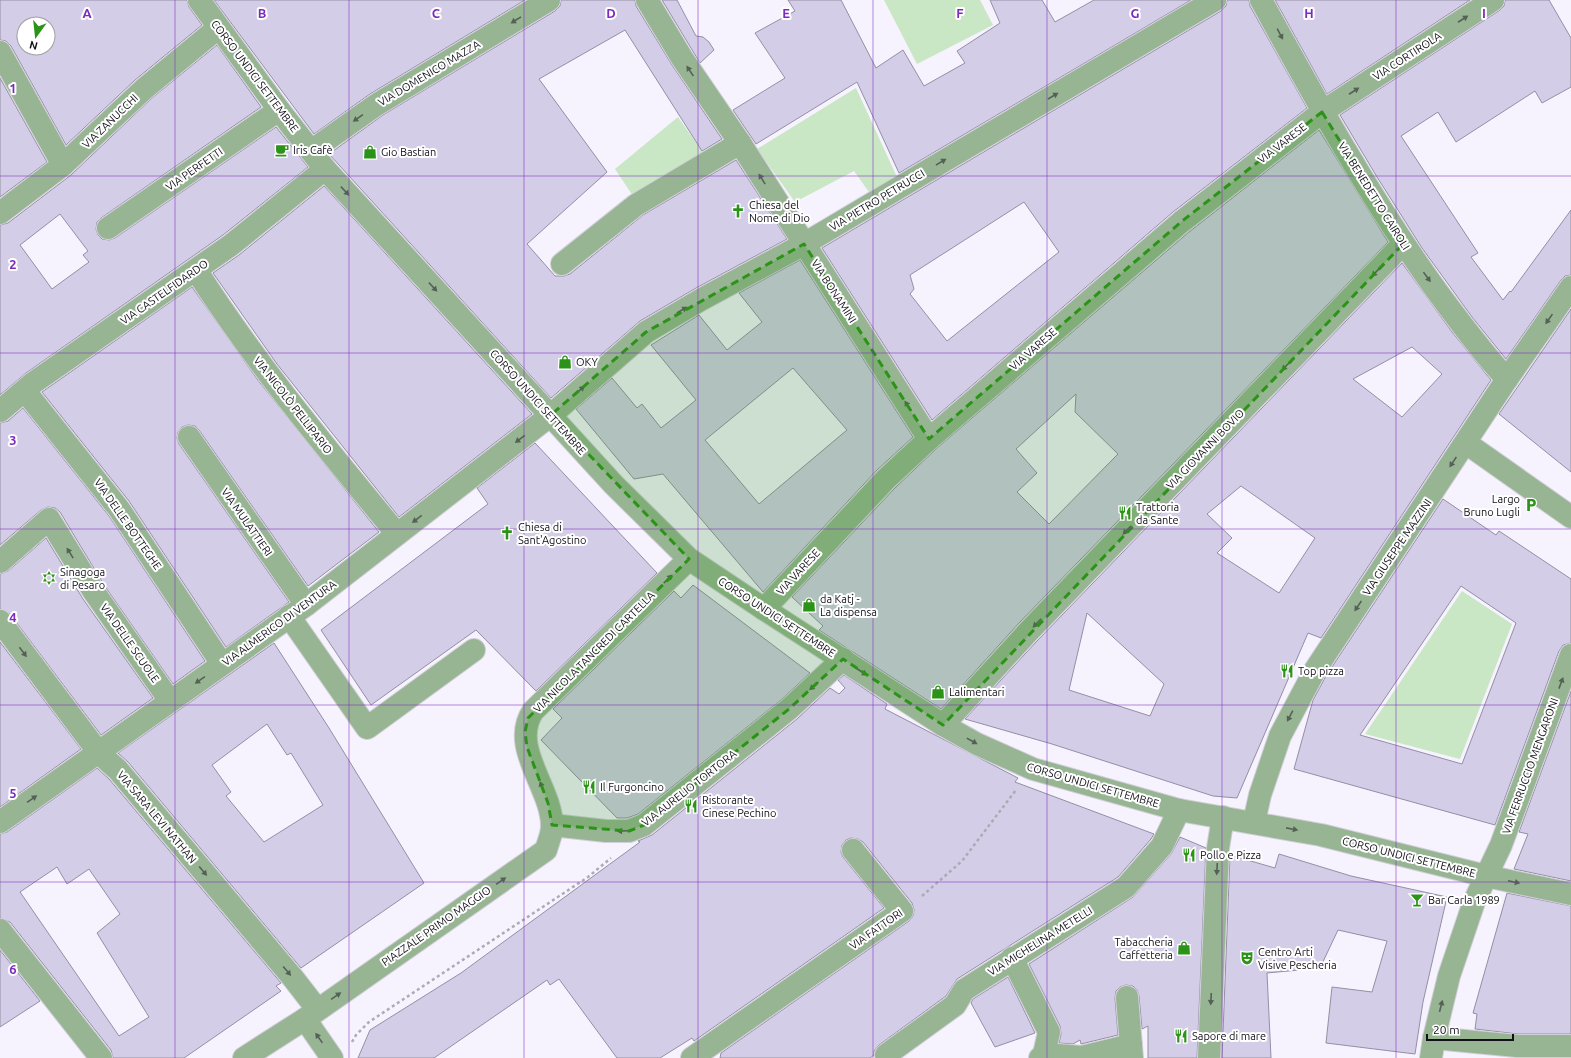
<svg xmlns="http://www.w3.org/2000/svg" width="1571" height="1058" font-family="Ubuntu,sans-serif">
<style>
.green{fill:#c9e6c5}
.building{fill:#d3cde7;stroke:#948ea6;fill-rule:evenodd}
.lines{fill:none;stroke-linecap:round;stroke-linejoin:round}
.minor-casing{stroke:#d1cfd9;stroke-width:24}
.path{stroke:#acaab4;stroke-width:2.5;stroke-dasharray:3 3;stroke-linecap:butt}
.minor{stroke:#97b592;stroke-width:22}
.oneway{fill:#546255}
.marked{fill:#2b9317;fill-opacity:0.2;stroke:#2b9317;stroke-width:3;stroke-dasharray:8 5;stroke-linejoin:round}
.grid{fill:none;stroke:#7b2cbf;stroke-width:1;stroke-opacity:0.55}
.labels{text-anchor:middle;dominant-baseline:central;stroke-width:4;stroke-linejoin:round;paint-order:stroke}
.street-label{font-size:11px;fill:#110f18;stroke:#fff}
.poi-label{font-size:11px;fill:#110f18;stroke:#fff;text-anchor:start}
.grid-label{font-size:13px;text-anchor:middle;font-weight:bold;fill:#7b2cbf;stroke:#fff;stroke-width:4;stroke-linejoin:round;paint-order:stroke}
</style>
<rect width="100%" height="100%" fill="#f6f3fe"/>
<g class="green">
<path d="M884,0H980L993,25L917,64Z"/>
<path d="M856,88L897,177L869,192L854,171L795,202L757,149Z"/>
<path d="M678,117L704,154L633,196L615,169Z"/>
<path d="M1462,591L1512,624L1460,759L1365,734Z"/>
</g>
<g class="building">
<path d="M0,0H187L189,7L202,25L135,80L66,145L11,46L6,41L0,40ZM24,24H48V48H24Z"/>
<path d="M214,0H525L370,94L314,134Z"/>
<path d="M561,0H635L636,6L672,65L722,139L702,151L625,30L539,79L607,172L527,244L555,276H564L570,274L643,215L736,160L787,239L696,288L640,321L551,398L329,154L383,115L555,11L560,6Z"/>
<path d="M662,0H677L696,36L703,37L709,42L714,50L700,63Z"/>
<path d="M788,0H841L876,68L903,50L924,86L965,63L957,51L1000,23L990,0H1042L1055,22L1094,0H1191L899,173L857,82L756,144L733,110L785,78L755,33L795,11Z"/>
<path d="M1227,0H1249L1250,6L1307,108L1173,212L932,420L822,248L1221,11L1226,6ZM1024,202L1059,252L947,341L910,294L914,289L910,275Z"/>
<path d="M1275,0H1470L1327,94Z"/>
<path d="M1505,0H1549L1571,38V87L1542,103L1535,91L1456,142L1438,112L1401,136L1478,253L1471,257L1503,300L1510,291L1511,292L1571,210V275L1565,276L1561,280L1506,359L1472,317L1422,248L1377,177L1340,115L1500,10L1504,6Z"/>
<path d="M217,45L261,107L101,218L97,222L96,229L98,235L102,239L109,240L115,238L276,127L308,167L223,235L26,373L0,395V225L8,223L71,175L152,98ZM60,214L88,251L83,255L89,262L52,289L20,245Z"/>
<path d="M0,78L47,162L0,197Z"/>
<path d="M1319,130L1388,242L1019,623L941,709L819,630L823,626L792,597L895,488L937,448L1189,232ZM1076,394L1075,412L1118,454L1049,524L1017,492L1037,473L1016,449Z"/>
<path d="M324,186L532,414L399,517L277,364L213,273L239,255Z"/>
<path d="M800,260L913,437L877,470L763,592L663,474L634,479L576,409L612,378L637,408L642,404L661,428L696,400L651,345L699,315L727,350L762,322L739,293ZM793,368L847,430L759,504L705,440Z"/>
<path d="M1402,263L1452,332L1491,380L1321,638L1308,633L1237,798L1213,796L1052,744L965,719L1037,641ZM1412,347L1442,374L1402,417L1353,379ZM1241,486L1315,538L1279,593L1217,553L1232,538L1207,514ZM1087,613L1164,684L1150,716L1069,690Z"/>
<path d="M192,287L257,379L379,532L308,586L199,430L195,426L188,425L182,427L178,432L177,438L179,444L289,602L226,647L129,501L42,392Z"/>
<path d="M1571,309V472L1499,414Z"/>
<path d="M23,408L109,516L205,661L173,684L104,585L60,512L55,508L48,507L41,510L0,545V423L8,421Z"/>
<path d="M535,443L657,573L536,691L476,630L371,705L321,630L488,504L477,488Z"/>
<path d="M1443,499L1496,535L1499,531L1571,579V643L1563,645L1559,651L1495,825L1294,769L1313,700L1326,676ZM1461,586L1516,623L1462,764L1360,735Z"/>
<path d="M46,538L83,599L153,698L101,735L10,614L0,609V574L8,571Z"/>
<path d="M693,585L810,673L781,700L638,814L627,818H617L541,740L562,718L553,709L674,591L681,598Z"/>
<path d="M0,642L81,749L0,807Z"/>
<path d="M274,643L329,728L424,883L301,968L128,762L118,753ZM267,724L287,755L291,753L323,805L264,842L226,796L231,792L212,765Z"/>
<path d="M844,675L887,704L885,709L1018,778L1015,782L1154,834L1151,839L1118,877L957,979L946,996L879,1045L874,1051V1055L870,1058H720L721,1053L909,921L913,916L914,910L912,903L863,842L858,839L851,838L846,840L842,845L841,852L843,857L884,908L694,1041L692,1038L660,1058H617L559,979L550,985L547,980L434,1058H358L370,1030L461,973L640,842L638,841L652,835L797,719L830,688L839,694L845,688L838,680Z"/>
<path d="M1571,691V881L1514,869L1528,834L1519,832Z"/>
<path d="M97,768L109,779L281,983L276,986L281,991L184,1058H113L111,1050L10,922L0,918V834L7,832ZM57,867L67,884L89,869L120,914L97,933L149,1017L119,1036L20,892Z"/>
<path d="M1180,837L1206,848L1197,1058H1148V1026L1142,1029L1139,996L1137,990L1133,986L1126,985L1120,987L1116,991L1115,998L1118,1035L1081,1044L1080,1040L1073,1044L1059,1043L1061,1034L1060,1026L1029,964L1133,897L1171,854Z"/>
<path d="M1279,854L1351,876L1447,897L1423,1002L1415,1054L1326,1043L1332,987L1372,992L1387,941L1338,930L1320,968L1267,973L1271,1058H1222L1230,855L1275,868Z"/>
<path d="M1507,893L1571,906V1034H1518L1475,1029L1477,1014L1473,1013Z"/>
<path d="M0,950L40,1001L0,1027Z"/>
<path d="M1008,977L1035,1033L995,1047L971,1003L973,999Z"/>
</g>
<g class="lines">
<g class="minor-casing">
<g id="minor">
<path d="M199,0L279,110L325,169L614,485L689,559L764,609L943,725L977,744L1033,769L1179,810L1321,835L1486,876L1571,894"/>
<path d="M647,0L682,58L740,143L929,439"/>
<path d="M1261,0C1315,99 1370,198 1436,290C1459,321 1481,351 1507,379"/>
<path d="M0,52L63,165"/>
<path d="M311,151L376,105L549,0"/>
<path d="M0,213L63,165L144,89L218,28"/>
<path d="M108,228L279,110"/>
<path d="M562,264L636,205L740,143"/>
<path d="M196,270C255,363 327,449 397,534"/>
<path d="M25,391L119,509L222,664"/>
<path d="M0,411L33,383L231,245L325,169"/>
<path d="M189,437L306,605"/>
<path d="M1466,443L1571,517"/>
<path d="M0,562L49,519L94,592L170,701"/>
<path d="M764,609L886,479L929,439L1181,222L1322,112L1493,0"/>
<path d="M289,616L367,728L474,650"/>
<path d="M0,621L99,753L118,770L293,978L317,1009"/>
<path d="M943,725L1028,632L1403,244"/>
<path d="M0,822L306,605L551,415L646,332L702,299L804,244L1215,0"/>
<path d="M1254,822L1260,795L1280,736L1315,670L1507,379L1571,287"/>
<path d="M552,825L606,831H629L644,825L789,709L843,659"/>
<path d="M0,930L101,1058"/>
<path d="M1012,958L1049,1032L1044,1054L1040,1058"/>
<path d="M1127,997L1132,1058"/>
<path d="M305,1019L332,1058"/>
<path d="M1434,1038L1517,1046H1571"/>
<path d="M1044,1054L1082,1057L1131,1045"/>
<path d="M244,1058L305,1019L546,850C548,842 552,835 552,826C552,788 509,747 533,711L689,559"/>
<path d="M692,1058L902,911L853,850"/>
<path d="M887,1058L886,1055L955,1005L964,990L1126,887L1162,846L1179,810"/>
<path d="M1209,1058L1218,848L1223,817"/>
<path d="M1431,1058L1434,1038L1449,976L1474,902L1501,845L1571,655"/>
</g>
</g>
<g class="path">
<path d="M922,896L962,861L1016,790"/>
<path d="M352,1042L356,1035L369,1022L588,877L611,858"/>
</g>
<use href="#minor" class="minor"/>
</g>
<defs><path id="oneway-solid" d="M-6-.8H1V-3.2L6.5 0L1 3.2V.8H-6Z"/></defs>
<g class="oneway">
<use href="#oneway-solid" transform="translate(1463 19) rotate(-33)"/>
<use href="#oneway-solid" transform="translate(516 20) rotate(148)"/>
<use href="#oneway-solid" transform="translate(1280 34) rotate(62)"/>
<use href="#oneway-solid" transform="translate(690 71) rotate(-124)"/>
<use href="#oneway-solid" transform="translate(1354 91) rotate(-33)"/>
<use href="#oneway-solid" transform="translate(1053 96) rotate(-31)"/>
<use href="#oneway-solid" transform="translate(358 118) rotate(145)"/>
<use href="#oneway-solid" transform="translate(941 162) rotate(-31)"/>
<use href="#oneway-solid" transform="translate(762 179) rotate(-122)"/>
<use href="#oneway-solid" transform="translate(345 191) rotate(47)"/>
<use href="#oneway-solid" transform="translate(1376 272) rotate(133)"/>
<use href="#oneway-solid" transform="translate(1427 277) rotate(54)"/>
<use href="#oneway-solid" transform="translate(433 287) rotate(47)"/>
<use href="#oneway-solid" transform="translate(682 310) rotate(-30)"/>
<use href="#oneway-solid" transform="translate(1549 319) rotate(125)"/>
<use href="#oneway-solid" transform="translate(1286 366) rotate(134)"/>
<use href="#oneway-solid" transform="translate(580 390) rotate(-41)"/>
<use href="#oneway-solid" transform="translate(908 406) rotate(-123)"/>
<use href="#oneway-solid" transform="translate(520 439) rotate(142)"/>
<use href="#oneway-solid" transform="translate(1453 462) rotate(124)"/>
<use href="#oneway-solid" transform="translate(417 519) rotate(142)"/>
<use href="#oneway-solid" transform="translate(1127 530) rotate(134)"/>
<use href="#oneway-solid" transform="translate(70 553) rotate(-122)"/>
<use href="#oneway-solid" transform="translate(668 579) rotate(-44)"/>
<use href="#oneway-solid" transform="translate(1358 606) rotate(124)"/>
<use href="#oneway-solid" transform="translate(1037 623) rotate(134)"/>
<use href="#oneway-solid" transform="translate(23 652) rotate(53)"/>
<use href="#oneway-solid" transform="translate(862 672) rotate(33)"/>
<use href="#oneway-solid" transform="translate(200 680) rotate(145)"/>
<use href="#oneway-solid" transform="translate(1561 683) rotate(-70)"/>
<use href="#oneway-solid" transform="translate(814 686) rotate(138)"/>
<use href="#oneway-solid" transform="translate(1290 716) rotate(118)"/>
<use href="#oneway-solid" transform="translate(972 741) rotate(29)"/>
<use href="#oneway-solid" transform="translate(542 787) rotate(-111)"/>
<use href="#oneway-solid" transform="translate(32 799) rotate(-35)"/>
<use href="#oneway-solid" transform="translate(1292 829) rotate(11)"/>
<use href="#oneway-solid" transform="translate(623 831) rotate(178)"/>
<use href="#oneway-solid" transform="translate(1217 869) rotate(93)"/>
<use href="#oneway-solid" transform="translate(203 871) rotate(50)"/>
<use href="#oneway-solid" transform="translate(501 881) rotate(-35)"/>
<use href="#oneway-solid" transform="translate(1514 882) rotate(12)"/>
<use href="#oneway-solid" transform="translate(287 971) rotate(50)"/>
<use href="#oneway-solid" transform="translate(336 996) rotate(-35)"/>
<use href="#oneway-solid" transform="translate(1211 999) rotate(93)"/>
<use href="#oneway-solid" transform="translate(1441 1006) rotate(-76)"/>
<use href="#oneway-solid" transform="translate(319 1038) rotate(-125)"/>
</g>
<path class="marked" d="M1322,112L1403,244L943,725L843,659L789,709L644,825L629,831L552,825L548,803L527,747L525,732L528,718L689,559L551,415L646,332L804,244L929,439L1181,222Z"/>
<path class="grid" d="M175,0V1058M349,0V1058M524,0V1058M698,0V1058M873,0V1058M1047,0V1058M1222,0V1058M1396,0V1058M0,176H1571M0,353H1571M0,529H1571M0,705H1571M0,882H1571"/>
<defs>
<g id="cafe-bare" transform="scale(1.08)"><path d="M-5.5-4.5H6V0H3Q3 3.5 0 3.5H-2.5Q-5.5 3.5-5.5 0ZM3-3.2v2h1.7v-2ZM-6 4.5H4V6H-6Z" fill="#2b9317" stroke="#fff" stroke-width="2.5" paint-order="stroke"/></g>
<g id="shop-bare" transform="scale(1.08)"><path d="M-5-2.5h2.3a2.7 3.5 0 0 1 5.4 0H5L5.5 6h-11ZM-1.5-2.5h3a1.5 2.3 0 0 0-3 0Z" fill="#2b9317" stroke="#fff" stroke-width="2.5" paint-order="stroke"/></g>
<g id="church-bare" transform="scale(1.08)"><path d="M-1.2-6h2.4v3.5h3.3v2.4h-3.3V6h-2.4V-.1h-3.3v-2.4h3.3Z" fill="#2b9317" stroke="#fff" stroke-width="2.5" paint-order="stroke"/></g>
<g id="parking-bare" transform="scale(1.08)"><path d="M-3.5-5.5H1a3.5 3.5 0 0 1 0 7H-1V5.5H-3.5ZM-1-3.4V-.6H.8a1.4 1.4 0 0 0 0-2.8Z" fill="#2b9317" stroke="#fff" stroke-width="2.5" paint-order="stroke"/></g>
<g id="restaurant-bare" transform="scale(1.08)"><path d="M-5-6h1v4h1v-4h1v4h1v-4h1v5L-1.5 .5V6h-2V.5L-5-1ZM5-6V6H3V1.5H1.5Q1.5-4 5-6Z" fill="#2b9317" stroke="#fff" stroke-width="2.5" paint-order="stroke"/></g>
<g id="synagogue-bare" transform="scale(1.08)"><path d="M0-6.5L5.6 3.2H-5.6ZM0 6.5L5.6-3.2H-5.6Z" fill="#2b9317" stroke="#fff" stroke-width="2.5" paint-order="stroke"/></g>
<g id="bar-bare" transform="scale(1.08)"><path d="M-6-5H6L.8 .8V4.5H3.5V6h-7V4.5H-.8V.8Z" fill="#2b9317" stroke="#fff" stroke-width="2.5" paint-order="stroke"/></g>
<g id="theatre-bare" transform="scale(1.08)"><path d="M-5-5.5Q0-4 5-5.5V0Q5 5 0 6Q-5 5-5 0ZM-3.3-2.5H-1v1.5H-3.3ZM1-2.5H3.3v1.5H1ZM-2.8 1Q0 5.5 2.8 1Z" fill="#2b9317" stroke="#fff" stroke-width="2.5" paint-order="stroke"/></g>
</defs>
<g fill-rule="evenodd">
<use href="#cafe-bare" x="282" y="150"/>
<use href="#shop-bare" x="370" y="152"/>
<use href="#church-bare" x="738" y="211"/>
<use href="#shop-bare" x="565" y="362"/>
<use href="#parking-bare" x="1531" y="505"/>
<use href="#restaurant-bare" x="1125" y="513"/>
<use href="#church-bare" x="507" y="533"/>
<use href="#synagogue-bare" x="49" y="578"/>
<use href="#shop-bare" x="809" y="605"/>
<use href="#restaurant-bare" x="1287" y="671"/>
<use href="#shop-bare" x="938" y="692"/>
<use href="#restaurant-bare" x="589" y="787"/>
<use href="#restaurant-bare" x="691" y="806"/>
<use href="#restaurant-bare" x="1189" y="855"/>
<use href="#bar-bare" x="1417" y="900"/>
<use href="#shop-bare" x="1184" y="948"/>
<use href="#theatre-bare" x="1247" y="958"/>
<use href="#restaurant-bare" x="1181" y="1036"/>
</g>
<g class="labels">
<g class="street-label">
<text transform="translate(1407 56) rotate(-33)">VIA CORTIROLA</text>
<text transform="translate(429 73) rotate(-31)">VIA DOMENICO MAZZA</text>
<text transform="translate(255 76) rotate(53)">CORSO UNDICI SETTEMBRE</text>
<text transform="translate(110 121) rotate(-44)">VIA ZANUCCHI</text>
<text transform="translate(1282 143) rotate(-38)">VIA VARESE</text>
<text transform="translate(194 169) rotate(-35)">VIA PERFETTI</text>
<text transform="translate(1374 196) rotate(58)">VIA BENEDETTO CAIROLI</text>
<text transform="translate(877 200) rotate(-31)">VIA PIETRO PETRUCCI</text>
<text transform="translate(834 291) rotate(57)">VIA BONAMINI</text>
<text transform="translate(164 292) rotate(-35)">VIA CASTELFIDARDO</text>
<text transform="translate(1033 349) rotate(-41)">VIA VARESE</text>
<text transform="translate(538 402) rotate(48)">CORSO UNDICI SETTEMBRE</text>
<text transform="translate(293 405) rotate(52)">VIA NICOLÒ PELLIPARIO</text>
<text transform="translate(1205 449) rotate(-46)">VIA GIOVANNI BOVIO</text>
<text transform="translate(247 522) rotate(55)">VIA MULATTIERI</text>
<text transform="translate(128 524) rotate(55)">VIA DELLE BOTTEGHE</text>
<text transform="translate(1397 547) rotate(-56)">VIA GIUSEPPE MAZZINI</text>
<text transform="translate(798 572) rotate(-47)">VIA VARESE</text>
<text transform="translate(777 617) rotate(33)">CORSO UNDICI SETTEMBRE</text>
<text transform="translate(279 623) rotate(-36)">VIA ALMERICO DI VENTURA</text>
<text transform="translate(130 643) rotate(55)">VIA DELLE SCUOLE</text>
<text transform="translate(594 652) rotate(-45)">VIA NICOLA TANCREDI CARTELLA</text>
<text transform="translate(1530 766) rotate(-70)">VIA FERRUCCIO MENGARONI</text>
<text transform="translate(1093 785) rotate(16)">CORSO UNDICI SETTEMBRE</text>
<text transform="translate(689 788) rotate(-38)">VIA AURELIO TORTORA</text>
<text transform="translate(157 817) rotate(50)">VIA SARA LEVI NATHAN</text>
<text transform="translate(1409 857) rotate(14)">CORSO UNDICI SETTEMBRE</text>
<text transform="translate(436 926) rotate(-35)">PIAZZALE PRIMO MAGGIO</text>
<text transform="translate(876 929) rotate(-35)">VIA FATTORI</text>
<text transform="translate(1040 941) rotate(-32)">VIA MICHELINA METELLI</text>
</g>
<g class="poi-label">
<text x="293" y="150">Iris Cafè</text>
<text x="381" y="152">Gio Bastian</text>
<text x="749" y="205">Chiesa del<tspan x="749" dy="13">Nome di Dio</tspan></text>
<text x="576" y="362">OKY</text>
<text x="1520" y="499" text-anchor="end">Largo<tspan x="1520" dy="13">Bruno Lugli</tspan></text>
<text x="1136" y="507">Trattoria<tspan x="1136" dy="13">da Sante</tspan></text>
<text x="518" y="527">Chiesa di<tspan x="518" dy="13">Sant'Agostino</tspan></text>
<text x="60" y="572">Sinagoga<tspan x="60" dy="13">di Pesaro</tspan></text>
<text x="820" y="599">da Katj -<tspan x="820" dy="13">La dispensa</tspan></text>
<text x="1298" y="671">Top pizza</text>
<text x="949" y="692">Lalimentari</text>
<text x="600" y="787">Il Furgoncino</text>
<text x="702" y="800">Ristorante<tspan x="702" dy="13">Cinese Pechino</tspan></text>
<text x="1200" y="855">Pollo e Pizza</text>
<text x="1428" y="900">Bar Carla 1989</text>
<text x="1173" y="942" text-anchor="end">Tabaccheria<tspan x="1173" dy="13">Caffetteria</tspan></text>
<text x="1258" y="952">Centro Arti<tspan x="1258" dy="13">Visive Pescheria</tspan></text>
<text x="1192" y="1036">Sapore di mare</text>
</g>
</g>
<g class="grid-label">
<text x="87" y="18">A</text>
<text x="262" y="18">B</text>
<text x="436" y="18">C</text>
<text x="611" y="18">D</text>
<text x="786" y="18">E</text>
<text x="960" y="18">F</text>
<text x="1135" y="18">G</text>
<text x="1309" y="18">H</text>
<text x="1484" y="18">I</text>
<text x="13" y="93">1</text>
<text x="13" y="269">2</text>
<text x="13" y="445">3</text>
<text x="13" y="622">4</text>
<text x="13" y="798">5</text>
<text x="13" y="974">6</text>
</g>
<g transform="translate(36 36) rotate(195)"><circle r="19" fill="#ffffff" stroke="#a09fa3"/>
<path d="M0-3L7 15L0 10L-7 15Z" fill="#2b9317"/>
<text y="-6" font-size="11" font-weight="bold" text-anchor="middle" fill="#110f18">N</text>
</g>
<path d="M1427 1034v6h86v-6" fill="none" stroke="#110f18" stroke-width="2"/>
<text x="1433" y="1034" font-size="12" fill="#110f18" stroke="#ffffff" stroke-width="3" paint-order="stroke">20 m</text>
</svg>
